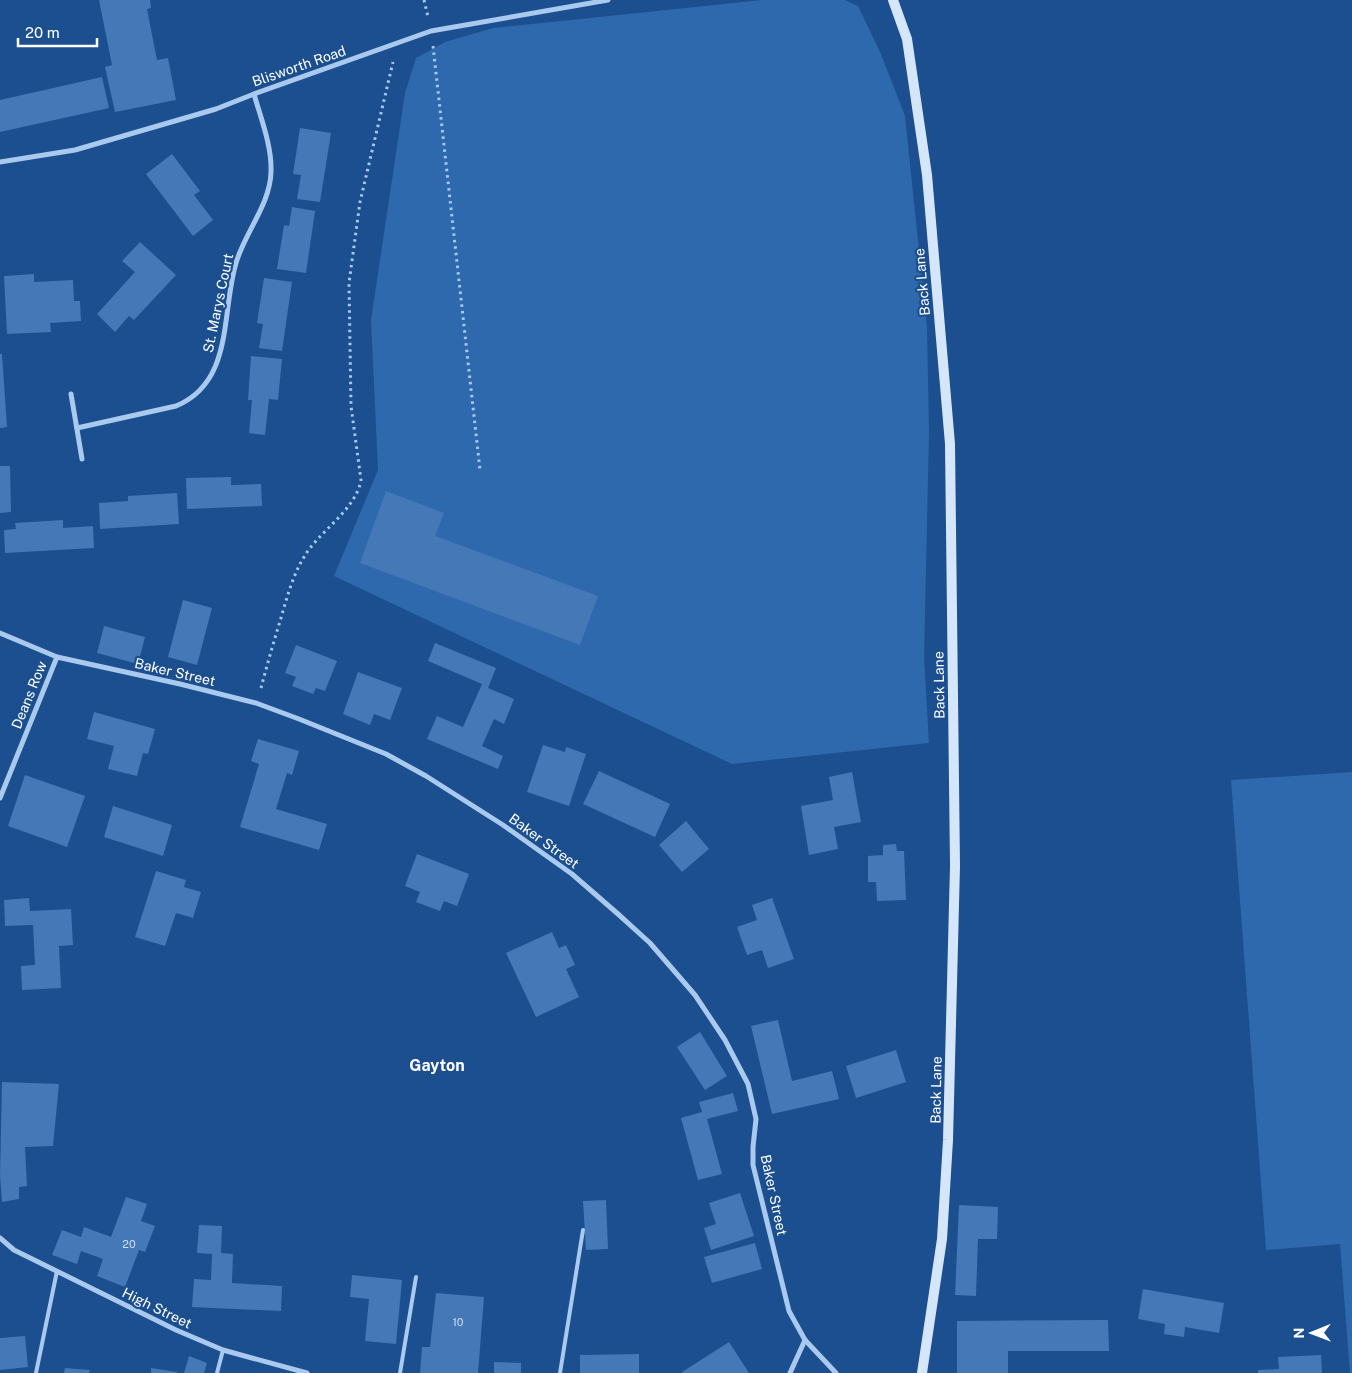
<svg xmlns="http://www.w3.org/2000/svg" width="1352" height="1373" font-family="'Public Sans',sans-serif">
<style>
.green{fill:#2e69ad}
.building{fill:#4478b7}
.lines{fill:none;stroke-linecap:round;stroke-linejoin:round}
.path{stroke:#a9c9ee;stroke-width:3;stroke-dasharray:2.5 4;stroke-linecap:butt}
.lane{stroke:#a9c9ee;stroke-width:4}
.street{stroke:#a9c9ee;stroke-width:5}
.secondary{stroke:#d6e6fa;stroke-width:10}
.labels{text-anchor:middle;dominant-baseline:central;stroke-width:4.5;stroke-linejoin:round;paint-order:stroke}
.number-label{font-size:11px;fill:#d0dded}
.street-label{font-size:14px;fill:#fff;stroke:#1b4f8f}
.quarter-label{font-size:16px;font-weight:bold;fill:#fff;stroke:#1b4f8f}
</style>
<rect width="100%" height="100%" fill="#1b4f8f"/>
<g class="green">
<path d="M762,0H845L858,6L881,54L905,116L927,327L929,434L924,658L929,743L732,764L334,576L378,470L371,320L405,93L416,58L445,42L493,28Z"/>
<path d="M1352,772V1373H1350L1340,1244L1266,1250L1231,780Z"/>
</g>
<g class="building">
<path d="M99,0H150L151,8L147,9L157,60L168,58L176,100L115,112L105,67L112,65Z"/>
<path d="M102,77L109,108L0,132V100Z"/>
<path d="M300,128L331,133L320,202L297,199L301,175L293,174Z"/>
<path d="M172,154L200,191L194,195L213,220L193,236L146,174Z"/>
<path d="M292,207L315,211L306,273L277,269L284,225L289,226Z"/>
<path d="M140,242L176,275L134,320L129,316L115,332L97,314L135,272L122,261Z"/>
<path d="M34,274V282L73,280L74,301H80L81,321L50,323L51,332L7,334L4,276Z"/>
<path d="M264,278L292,282L282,351L259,348L263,324L257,323Z"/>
<path d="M0,354H2L7,427L0,428Z"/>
<path d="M251,356L282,359L278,400L269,399L265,435L249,433L252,400H248Z"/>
<path d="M0,466H10L11,512L0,513Z"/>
<path d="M231,477V485L261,484L262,506L187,509L186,478Z"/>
<path d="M386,491L444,513L435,536L598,596L580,645L360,563Z"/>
<path d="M177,493L179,524L100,529L99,503L128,501V496Z"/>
<path d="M63,520V528L93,526L94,548L5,553L4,530L16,529L15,523Z"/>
<path d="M183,600L212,608L197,665L168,657Z"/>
<path d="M104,626L145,637L138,664L97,653Z"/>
<path d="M435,643L496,668L488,688L514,699L504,724L494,719L482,746L503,756L498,769L427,739L437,716L463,727L482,684L428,661Z"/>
<path d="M296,645L337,661L325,691L316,688L313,694L292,686L296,677L285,673Z"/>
<path d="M358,672L402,688L390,720L374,714L370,725L343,714Z"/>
<path d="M94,712L155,729L148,754L143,753L137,776L108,769L114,746L87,739Z"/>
<path d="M258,739L299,751L292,775L287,773L276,809L327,824L319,850L240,827L259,764L251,761Z"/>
<path d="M543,745L565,752L566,747L586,754L569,806L527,792Z"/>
<path d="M599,771L670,804L655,837L583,804Z"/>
<path d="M852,772L861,822L834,827L838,849L809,855L801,806L833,800L829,777Z"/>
<path d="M25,775L85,796L67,847L8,826Z"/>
<path d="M113,806L172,825L163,856L104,837Z"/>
<path d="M686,821L709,849L682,872L659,845Z"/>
<path d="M896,844L897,851H904L906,900L877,901L876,882H868V856L883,855V845Z"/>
<path d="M417,854L469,874L457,906L444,901L440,911L416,902L420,892L405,886Z"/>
<path d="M156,871L186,880L184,887L201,892L193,918L176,913L165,946L135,937Z"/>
<path d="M29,898L30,911L71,909L73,945L59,946L61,988L22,990L21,966L35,965L33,925L5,926L4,900Z"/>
<path d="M772,898L794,959L768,968L762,950L747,955L737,927L757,920L752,905Z"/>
<path d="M552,932L559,948L566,945L575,965L566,969L579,997L536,1017L506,953Z"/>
<path d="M778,1020L792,1081L832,1071L839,1099L772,1114L751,1026Z"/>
<path d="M700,1032L727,1076L705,1090L677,1047Z"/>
<path d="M896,1050L906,1082L856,1098L846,1066Z"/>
<path d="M2,1082L59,1084L53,1146L25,1147L27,1186L19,1187V1199L2,1202L0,1176Z"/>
<path d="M733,1093L738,1111L707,1119L722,1174L698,1180L681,1118L702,1112L699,1102Z"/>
<path d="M740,1193L754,1236L711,1250L704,1228L716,1224L709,1203Z"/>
<path d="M126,1197L147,1204L141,1221L155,1226L145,1252L139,1250L125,1287L97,1276L103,1259L81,1251L77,1264L52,1255L62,1230L81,1237L84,1227L111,1237Z"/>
<path d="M606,1200L608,1249L586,1250L583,1201Z"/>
<path d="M959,1205L998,1207L997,1239H978L976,1296L955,1295Z"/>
<path d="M199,1225L222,1226L221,1253L233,1254L232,1283L282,1286L281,1311L192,1307L194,1279L211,1280L212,1254L197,1253Z"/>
<path d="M755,1243L762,1269L712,1283L704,1257Z"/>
<path d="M352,1275L402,1280L396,1344L365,1341L369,1299L350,1297Z"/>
<path d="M1143,1289L1224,1303L1219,1333L1185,1327L1184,1337L1164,1334L1165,1324L1138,1319Z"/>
<path d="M436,1293L484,1297L478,1373H420L422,1347H430Z"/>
<path d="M1108,1320L1109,1351H1008V1373H957V1321Z"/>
<path d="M25,1336L28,1367L0,1370V1338Z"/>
<path d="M729,1342L749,1373H683L682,1372Z"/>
<path d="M639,1354V1373H580V1355Z"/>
<path d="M1321,1355L1322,1373H1258V1370L1279,1369L1278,1357Z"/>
<path d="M189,1356L207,1363L204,1373H184Z"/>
<path d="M494,1362L521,1363V1373H494Z"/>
<path d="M65,1368L90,1370L89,1373H64Z"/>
<path d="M151,1368L177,1372V1373H151Z"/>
</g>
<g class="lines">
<g class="path">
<path d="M424,0L428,17"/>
<path d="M433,46L480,470"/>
<path d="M261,688C267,665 274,641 281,618C287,597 293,575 304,557C319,531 356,510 361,480L351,406L349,283L360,202L393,62"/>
</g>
<g class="lane">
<path d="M36,1373L57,1271"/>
<path d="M217,1373L223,1350"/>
<path d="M400,1373L416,1277"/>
<path d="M560,1373L583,1230"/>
</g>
<g class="street">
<path d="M0,162L75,150L216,109L254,94L431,31L608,0"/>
<path d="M71,394L82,459"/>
<path d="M77,428L176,406C234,382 221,313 236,263C245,232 270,205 271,172C272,146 261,119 254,94"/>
<path d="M0,633L57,657L180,684L256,703L299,719L386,754L426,776L503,825L572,874L618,914L650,943L695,995L725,1040L748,1084L756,1119L753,1147V1165L789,1311L805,1340L836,1373"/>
<path d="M0,798L57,657"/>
<path d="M0,1238L14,1250L176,1330L223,1350L307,1373"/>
<path d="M790,1373L805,1340"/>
</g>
<path class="secondary" d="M893,0L907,39L927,175L950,444L955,866L948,1140L942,1239L922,1373"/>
</g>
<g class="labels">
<g class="number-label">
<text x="129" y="1244">20</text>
<text x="458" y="1322">10</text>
</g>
<g class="street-label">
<text transform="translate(299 66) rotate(-19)">Blisworth Road</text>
<text transform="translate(922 282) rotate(-95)">Back Lane</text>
<text transform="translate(218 303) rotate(-78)">St. Marys Court</text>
<text transform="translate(175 672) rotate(13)">Baker Street</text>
<text transform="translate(939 685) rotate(-91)">Back Lane</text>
<text transform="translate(29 695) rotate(-68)">Deans Row</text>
<text transform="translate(544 841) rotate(36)">Baker Street</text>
<text transform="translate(936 1090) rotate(-89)">Back Lane</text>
<text transform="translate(774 1195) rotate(78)">Baker Street</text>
<text transform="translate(157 1308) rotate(26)">High Street</text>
</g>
<g class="quarter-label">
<text x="437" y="1065">Gayton</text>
</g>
</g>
<g transform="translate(1312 1333) rotate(269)" stroke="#1b4f8f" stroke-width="4" paint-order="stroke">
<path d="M0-4L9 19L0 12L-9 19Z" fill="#ffffff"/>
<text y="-8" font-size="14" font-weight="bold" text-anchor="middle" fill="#ffffff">N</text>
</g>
<path d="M18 38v8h79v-8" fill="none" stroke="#ffffff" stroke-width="2.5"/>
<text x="25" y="38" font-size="15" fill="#ffffff" stroke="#1b4f8f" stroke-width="4" paint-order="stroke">20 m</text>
</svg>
